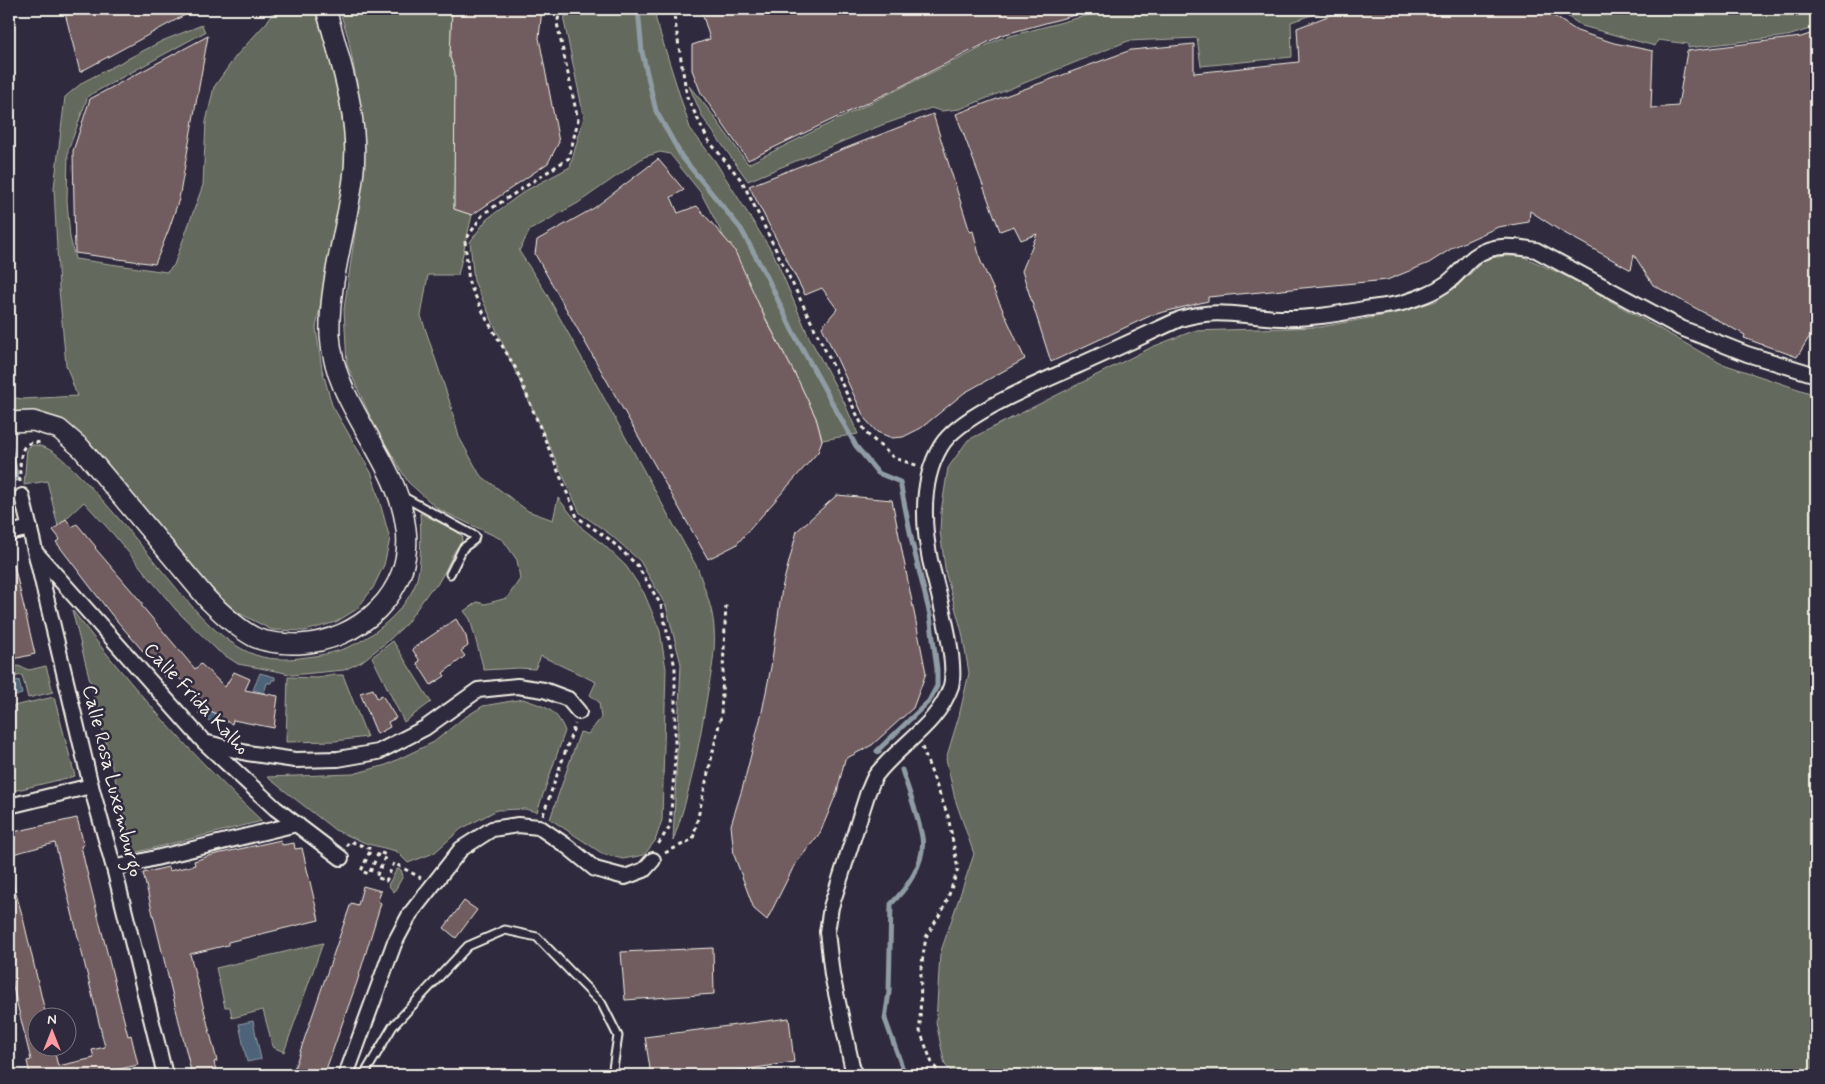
<svg xmlns="http://www.w3.org/2000/svg" width="1825" height="1084" font-family="Mynerve,sans-serif">
<style>
.green{fill:#63695b;stroke:#acada2}
.water{fill:#4e6479;stroke:#909ca5}
.lines{fill:none;stroke-linecap:round;stroke-linejoin:round}
.stream{stroke:#909ca5;stroke-width:5}
.building{fill:#715c5f;stroke:#f4f1e8}
.lane-casing{stroke:#f4f1e8;stroke-width:11}
.street-casing{stroke:#f4f1e8;stroke-width:18}
.secondary-casing{stroke:#f4f1e8;stroke-width:22}
.path{stroke:#f4f1e8;stroke-width:3;stroke-dasharray:4 4;stroke-linecap:butt}
.lane{stroke:#2f2a3d;stroke-width:7}
.street{stroke:#2f2a3d;stroke-width:14}
.secondary{stroke:#2f2a3d;stroke-width:19}
.labels{text-anchor:middle;dominant-baseline:central;stroke-width:5;stroke-linejoin:round;paint-order:stroke}
.street-label{font-size:20px;fill:#f4f1e8;stroke:#2f2a3d}
</style>
<rect width="100%" height="100%" fill="#2f2a3d"/>
<filter id="ink" filterUnits="userSpaceOnUse"><feTurbulence type="fractalNoise" baseFrequency=".02" numOctaves="2"/><feDisplacementMap in="SourceGraphic" scale="10" xChannelSelector="R" yChannelSelector="G"/><feConvolveMatrix kernelMatrix="1 2 1 2 8 2 1 2 1" color-interpolation-filters="sRGB"/></filter>
<g filter="url(#ink)">
<g class="green">
<path d="M275,9H314L326,43L339,99L345,140V167L337,220L316,328L322,369L332,405L372,474L390,539L384,565L373,588L357,609L336,622L305,631L272,630L235,611L37,414L21,411L9,414V397L23,399L77,396L66,365L59,289L54,188L65,97L83,82L162,41L202,25L205,32L88,96L68,151L67,201L70,237L75,259L167,272L174,265L203,185L206,122L214,87L236,56L267,22Z"/>
<path d="M339,9H452L450,57L455,72L454,209L472,215L458,275H428L421,316L450,403L459,437L480,475L528,511L553,520L558,498L583,529L604,545L626,566L644,593L660,631L666,669L662,820L655,841L644,855L623,859L603,854L550,819L580,732L588,734L601,718L599,702L590,695L596,682L541,656L535,669L519,668L484,670L470,619L464,611L477,602L485,604L507,598L520,579L517,560L503,540L438,509L408,482L373,423L347,365L344,309L360,198L363,131L358,89L348,37Z"/>
<path d="M567,9H655L656,20L690,128L715,161L774,255L809,337L844,402L858,434L822,440L816,418L799,382L701,193L670,154L660,152L644,157L578,203L530,230L519,251L545,291L698,569C704,588 713,608 714,628C716,651 711,674 707,696C699,746 690,794 673,841L681,664L666,606L640,561L611,535L580,513L474,281L470,242L487,219L525,191L570,167L584,117L564,21Z"/>
<path d="M1111,9H1329L1291,22L1292,57L1201,66L1197,38L1128,41L960,109L941,111L931,108L882,125L748,181L703,118L689,86L709,110L748,164L999,39Z"/>
<path d="M1556,9H1590L1639,13L1657,9H1728L1746,14L1788,9H1816V27L1788,36L1688,48V44L1658,40L1655,46L1582,26Z"/>
<path d="M1504,256H1522L1570,278L1720,363L1816,395V1075H955L945,1065L936,1022L940,954L974,854L955,799L946,759L959,716L969,673L962,632L946,575L940,531L941,512L948,468L968,440L1152,347L1193,331L1320,327L1392,314L1436,301L1470,274L1485,259Z"/>
<path d="M32,445C51,445 63,460 76,472C107,503 135,538 163,572C188,601 212,635 248,652C267,661 287,660 307,657C340,653 363,644 388,621C399,611 409,599 415,585C422,568 421,532 420,513L455,530L463,537L461,543L454,552L446,569L437,585L430,590L406,624L387,642L361,662L344,670L292,675L281,672L238,664L218,651L176,610L114,535L84,502L58,526L47,481L24,485L27,448Z"/>
<path d="M72,610C130,685 192,756 262,821L134,853Z"/>
<path d="M393,641L431,702L404,722L372,657Z"/>
<path d="M18,666L29,670L46,666L53,692L28,698L22,675L9,678V669Z"/>
<path d="M334,675H343L367,737L335,741L286,742L288,677L317,678Z"/>
<path d="M54,697L75,776L9,792V707Z"/>
<path d="M523,699C545,707 556,708 565,731L537,812L525,809L497,810L461,829L434,853L408,863L396,851L368,844L335,830L267,777L353,774L386,765L434,742L462,719L483,706Z"/>
<path d="M397,869L401,870L403,876L394,892L388,885Z"/>
<path d="M323,943L284,1052L273,1047L263,1010L232,1018L230,1007H225L216,968Z"/>
</g>
<g class="water">
<path d="M260,673L275,677V680H272L271,683H267L264,693L253,690Z"/>
<path d="M19,680L22,694L9,698V683Z"/>
<path d="M203,706L218,715L214,724L198,714Z"/>
<path d="M253,1021L261,1059L247,1062L239,1024Z"/>
</g>
<g class="lines">
<g class="stream">
<path d="M638,9L642,52L656,111L682,157L741,229L768,279L792,330L856,446L878,473L900,482L912,542L930,615L937,669V686L929,701L877,751L879,752"/>
<path d="M9,443L17,479"/>
<path d="M902,770C909,792 918,815 922,837C926,862 907,888 891,904L889,992L885,1019L905,1075"/>
</g>
</g>
<g class="building">
<path d="M64,9H196L80,72Z"/>
<path d="M452,9H542L539,38L559,142L548,163L472,215L454,209L455,72L450,57Z"/>
<path d="M701,9H1082V13L1002,35L896,89L748,160L701,93L692,70V45L710,39Z"/>
<path d="M1346,9H1543L1577,31L1614,43L1653,51L1651,108L1678,106L1687,51L1801,37L1816,32V326L1797,357L1744,338L1745,335L1653,285L1634,255L1631,270L1559,230L1530,211L1529,222L1498,227L1454,247L1429,263L1387,280L1208,297V301L1152,315L1051,362L1022,271L1037,234L1021,240L1014,226L1000,231L956,114L1131,50L1194,44V73L1299,62L1297,28Z"/>
<path d="M208,36L179,199L169,229L155,264L75,253L73,151L90,99Z"/>
<path d="M933,114L970,232L973,231L981,262L1025,359L964,393L921,428L903,437L892,438L877,432L865,419L822,327L837,309L822,288L805,295L749,186Z"/>
<path d="M658,159L684,190L671,197L678,213L697,206L734,249L764,316L799,382L816,418L822,440L818,452L736,545L708,559L535,254L537,240L594,208Z"/>
<path d="M837,495L892,500L926,673L913,708L872,745L845,759L837,792L820,833L794,866L767,920L754,909L734,855L731,825L743,786L762,712L771,667L782,588L797,531Z"/>
<path d="M66,519L72,527L77,524L96,547L95,548L143,604L141,605L195,669L201,664L225,687L234,672L250,679L245,690L278,696L274,728L233,720L232,724L217,717L218,715L211,711L174,673L167,679L111,614L56,542L60,539L53,530Z"/>
<path d="M14,565L35,654L9,660V566Z"/>
<path d="M456,619L466,636L468,646L461,651L465,656L443,673L445,676L431,685L417,663L420,661L412,649Z"/>
<path d="M373,689L377,698L382,695L396,718L388,722L390,727L377,734L360,693Z"/>
<path d="M77,818L84,845L81,846L85,864L128,1036L131,1035L138,1065L93,1075H30L27,1061L31,1060L9,971V880H12L23,918L46,1016H38V1046H53L58,1066L94,1058L92,1050L105,1047L55,843L9,855V833Z"/>
<path d="M281,840L282,845L294,843L295,849L302,848L319,920L228,942V945L190,954L217,1061L214,1062L217,1075H192L143,873L168,867L169,871L195,865L194,861L212,855Z"/>
<path d="M363,886L381,891L378,901L381,903L357,982L324,1075H292L351,903L358,905Z"/>
<path d="M464,901L477,910L456,938L444,928Z"/>
<path d="M713,948L714,994L625,1000L621,952Z"/>
<path d="M789,1018L794,1062L712,1075H651L645,1037Z"/>
</g>
<g class="lines">
<g class="lane-casing">
<g id="lane">
<path d="M402,496L475,536L474,540L463,548L450,574"/>
<path d="M364,1075L393,1026L468,946L505,930L537,937L602,1004L618,1036L612,1075"/>
</g>
</g>
<g class="street-casing">
<g id="street">
<path d="M22,496L91,786L114,868L165,1075"/>
<path d="M9,533L30,528"/>
<path d="M38,555L204,742L275,808L341,858"/>
<path d="M208,743L247,753L295,760L338,759L378,752L425,728L478,690L517,686L544,690L568,699L579,712"/>
<path d="M9,806L91,786"/>
<path d="M114,868L297,824"/>
<path d="M346,1075L394,944L410,914L461,849L492,829L518,825L539,827L568,847L595,869L625,877L644,870L653,860"/>
<path d="M854,1075L832,975L827,932L831,907L868,792C871,786 873,779 876,775C900,744 938,725 951,686C958,661 937,588 930,560C923,524 921,479 941,446C960,414 1042,382 1077,366C1111,351 1145,335 1180,319C1219,307 1243,317 1281,318C1309,319 1337,314 1364,309C1377,307 1390,306 1402,303C1418,298 1433,293 1447,283C1457,276 1464,265 1474,257C1493,243 1515,246 1536,250L1681,328L1747,354L1816,375"/>
</g>
</g>
<g class="secondary-casing">
<path id="secondary" d="M9,422L33,421L59,429L81,448L209,601C223,614 237,628 254,637C267,643 284,644 299,644C359,641 414,593 406,529C398,458 334,407 330,335C328,285 347,228 353,179C361,121 341,64 326,9"/>
</g>
<g class="path">
<path d="M561,9L557,23L578,120L569,158L483,214L465,241L469,283L487,320L516,369L577,517L609,539L637,565L661,605L675,667V758L670,826L657,846"/>
<path d="M673,9L687,97L708,140L742,181L866,433L894,458L919,466"/>
<path d="M20,482C20,473 19,453 25,446C29,442 36,443 41,442"/>
<path d="M922,747L948,816L958,869L945,906L926,937L921,969L920,1031L932,1063L941,1075"/>
<path d="M543,815L575,724"/>
<path d="M346,846L350,841L371,849L361,871L369,874L379,852L386,855L376,877L386,881L394,863L421,878"/>
<path d="M665,853L693,839L721,716L726,604"/>
</g>
<use href="#lane" class="lane"/>
<use href="#street" class="street"/>
<use href="#secondary" class="secondary"/>
</g>
</g>
<g class="labels">
<g class="street-label">
<text transform="translate(196 699) rotate(47)">Calle Frida Kalho</text>
<text transform="translate(112 781) rotate(76)">Calle Rosa Luxemburgo</text>
</g>
</g>
<rect width="1825" height="1084" fill="none" stroke="#2f2a3d" stroke-width="30"/>
<rect x="15" y="15" width="1795" height="1054" fill="none" stroke="#f4f1e8" stroke-width="2" filter="url(#ink)"/>
<g transform="translate(52 1032)"><circle r="24" fill="#2f2a3d" stroke="#7e7a81"/>
<path d="M0-4L9 19L0 12L-9 19Z" fill="#ff9aa2"/>
<text y="-8" font-size="14" font-weight="bold" text-anchor="middle" fill="#f4f1e8">N</text>
</g>
</svg>
